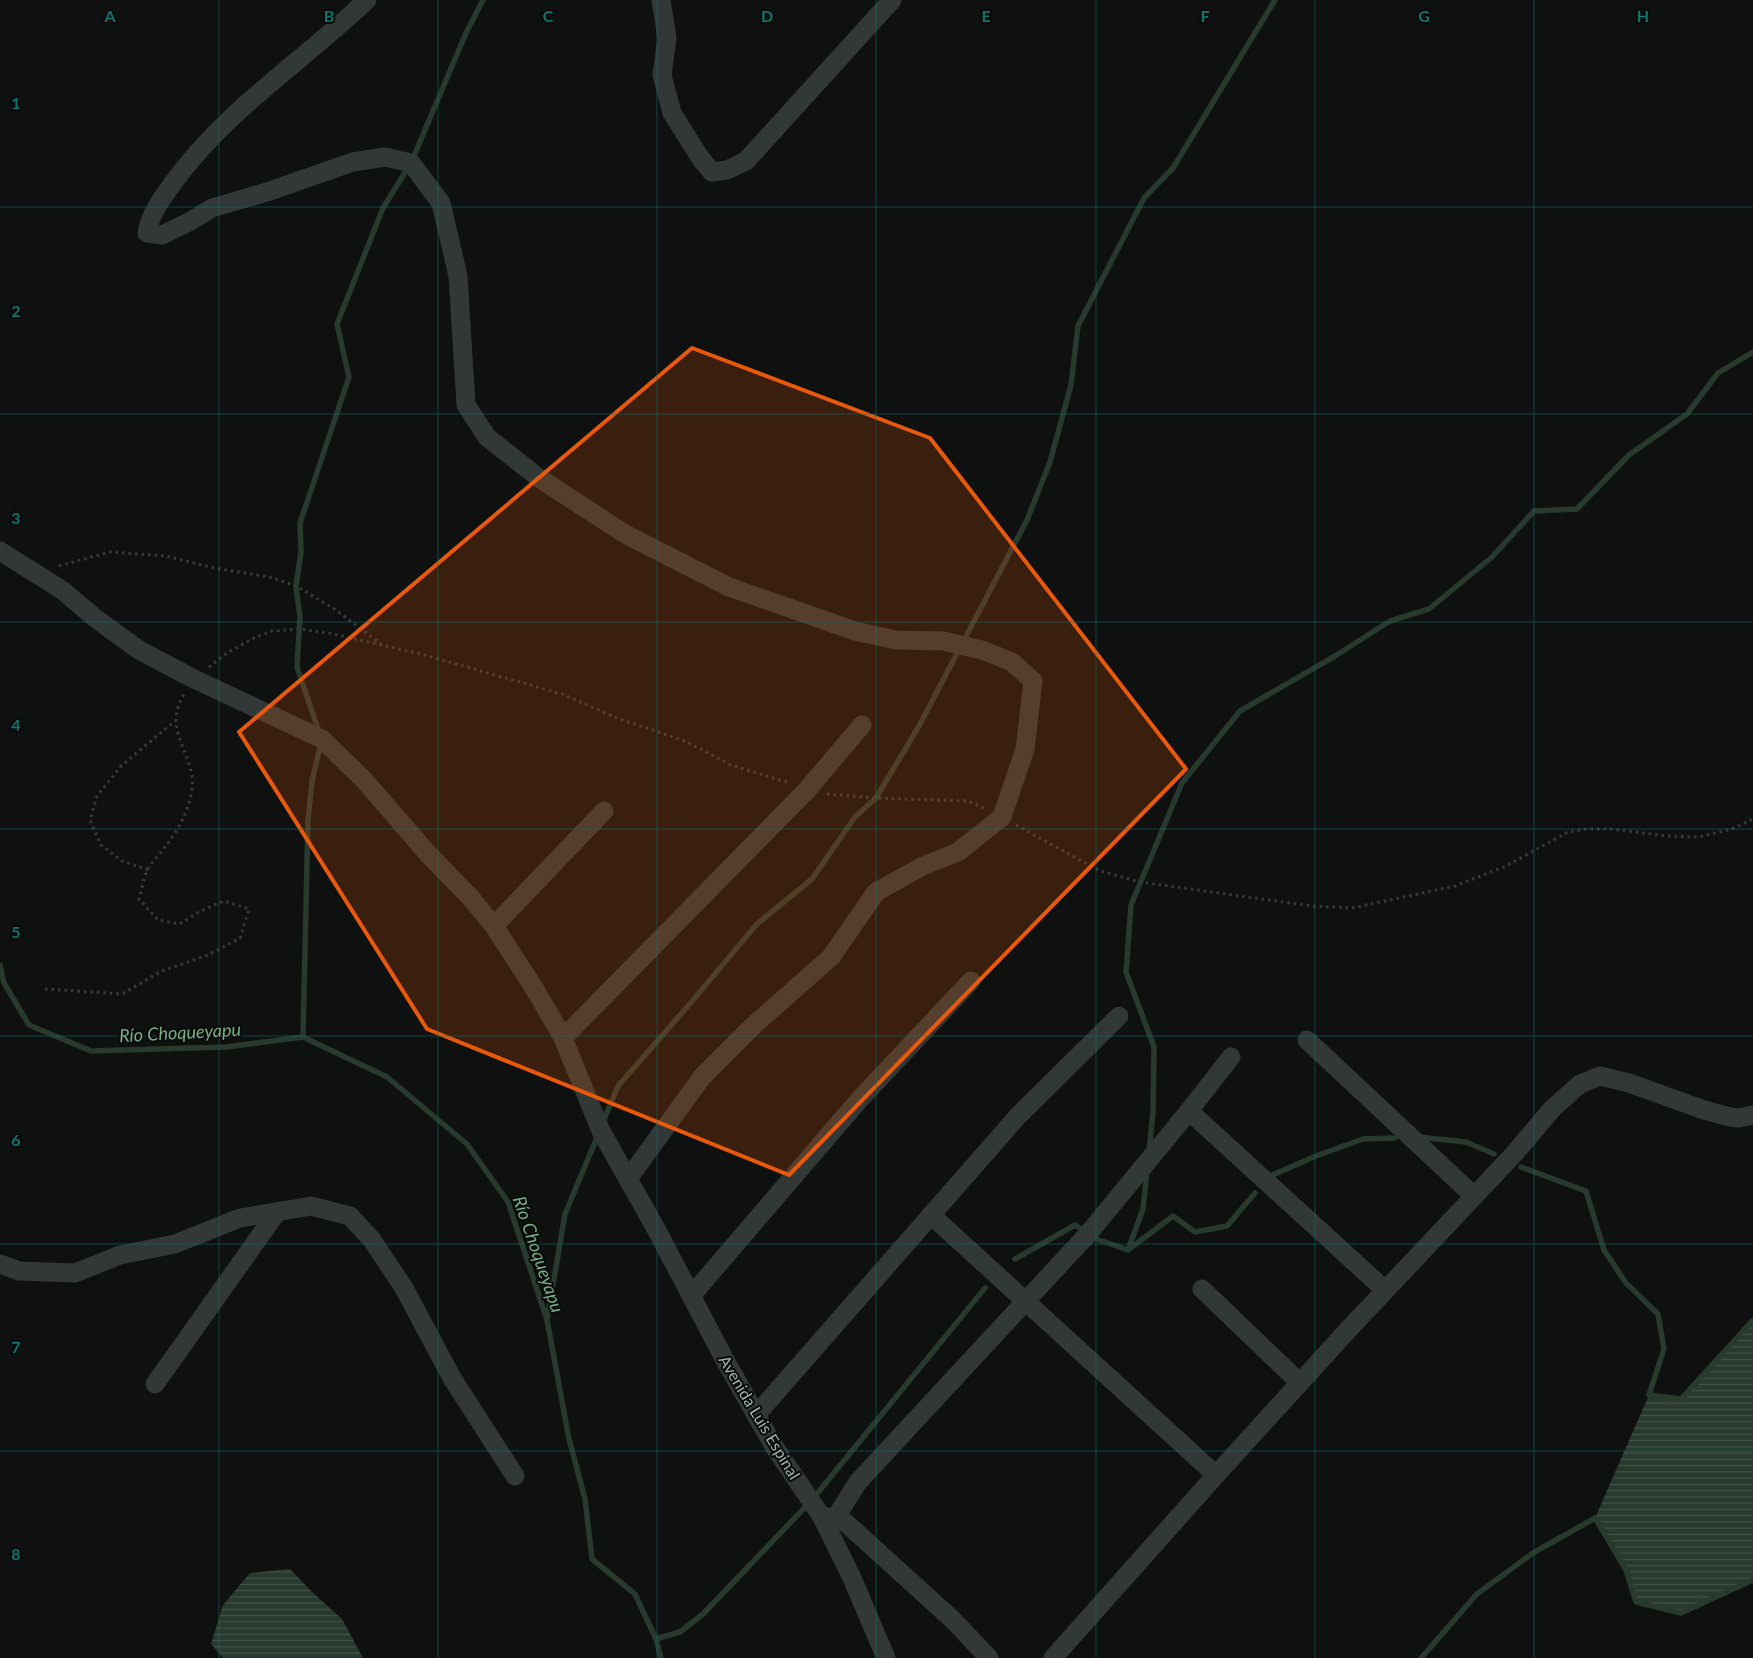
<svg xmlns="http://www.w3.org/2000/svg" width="1753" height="1658" font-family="Lato,sans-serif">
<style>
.water{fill:url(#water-rules)}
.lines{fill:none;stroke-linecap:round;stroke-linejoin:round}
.stream{stroke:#28392d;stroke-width:5.5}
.path{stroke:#363c39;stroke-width:3;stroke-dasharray:2.5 4;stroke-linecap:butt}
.minor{stroke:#323836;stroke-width:19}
.marked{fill:#e8590c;fill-opacity:0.2;stroke:#e8590c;stroke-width:4;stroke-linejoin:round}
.grid{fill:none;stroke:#0f766e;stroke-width:1;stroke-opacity:0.55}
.labels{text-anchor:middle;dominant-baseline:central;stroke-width:4;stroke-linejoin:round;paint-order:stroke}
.street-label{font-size:16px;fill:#a0b2a9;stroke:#0a0b0b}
.water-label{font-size:18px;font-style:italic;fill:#75af85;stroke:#0a0b0b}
.grid-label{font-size:16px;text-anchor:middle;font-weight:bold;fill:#0f766e;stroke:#0a0b0b;stroke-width:4;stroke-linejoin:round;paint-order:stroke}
</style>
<defs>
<pattern id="water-rules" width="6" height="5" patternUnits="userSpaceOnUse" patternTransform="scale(1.25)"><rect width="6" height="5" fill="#28392d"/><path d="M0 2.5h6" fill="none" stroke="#445349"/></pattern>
</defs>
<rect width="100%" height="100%" fill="#0f1010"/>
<g class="water">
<path d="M1753,1320V1580L1681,1613L1636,1602L1626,1570L1595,1518L1649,1395L1681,1399Z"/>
<path d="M290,1569L312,1592L342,1619L363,1658H223L211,1644L223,1605L250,1573Z"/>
</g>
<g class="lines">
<g class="stream">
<path d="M319,732L297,667L300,617L296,586L301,552L300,523L349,377L337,324L383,208L411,163L466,33L483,0"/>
<path d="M0,965L4,983L29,1025L91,1051L226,1047L303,1037L387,1077L467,1144L508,1202L547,1320L569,1439L585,1499L592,1559L635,1594L656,1639L661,1658"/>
<path d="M303,1037L308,820L312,781L321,743"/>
<path d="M603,1122L618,1086L688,1006L757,924L812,879L855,817L876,798L919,726L1027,520L1050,462L1071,385L1078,326L1144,198L1173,168L1275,0"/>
<path d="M1419,1137L1466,1142L1494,1154"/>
<path d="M1149,1152L1153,1112L1154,1047L1126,972L1131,905L1182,783L1240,711L1335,656L1390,621L1429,609L1492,557L1534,511L1577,509L1629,455L1687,414L1718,373L1753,352"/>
<path d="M1521,1167L1586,1191L1604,1250L1626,1283L1658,1314L1664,1349L1649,1395L1681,1399L1753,1320"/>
<path d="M1268,1177L1316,1156L1363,1139L1395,1138"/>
<path d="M1128,1250L1143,1209L1147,1171"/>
<path d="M1015,1259L1075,1225L1096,1239L1128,1250L1173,1216L1195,1232L1227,1226L1255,1193"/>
<path d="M547,1320L565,1214L598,1135"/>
<path d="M656,1639L680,1632L703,1614L811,1501L985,1288"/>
<path d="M1421,1658L1477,1594L1533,1553L1595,1518L1626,1570L1636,1602L1681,1613L1753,1580"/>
</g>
<g class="path">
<path d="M59,566L110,552L166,556L214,568L269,577L296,586L336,610L381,644"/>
<path d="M209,667L227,653L254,638L272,631L299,629L329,633L421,654L562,694L614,717L685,741L731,765L790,783"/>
<path d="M827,794L876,798L968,801L984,808"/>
<path d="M1016,825L1100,871L1140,882L1312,906L1352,908L1455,886L1506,866L1568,832L1587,829H1611L1668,836L1699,837L1732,829L1753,819"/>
<path d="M148,870L122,861L101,845L90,820L97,796L121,766L175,721"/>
<path d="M45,989L122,994L162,971L208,955L240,938L249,909L224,901L201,911L179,924L158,920L139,899C142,890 143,878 148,869C151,863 157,857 162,851C176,833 189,813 192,789C196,753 160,731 185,693"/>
</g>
<g class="minor">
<path d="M367,0C302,62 227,109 173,183C162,198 150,214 147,233L162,235L189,222L212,208L267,192L353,162L385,157L411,163L441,203L458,276L466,405L487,437L539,478L625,534L729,587L855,631L896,640L943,641L982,650L1012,662L1033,681L1025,749L1002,817L958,852L923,866L876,892L831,957L754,1025L702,1077L628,1179"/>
<path d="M661,0L667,38L662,75L672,113L701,159L712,172L727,170L746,161L892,0"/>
<path d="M0,551L62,590L95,618L139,650L194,679L322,739L364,780L429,855L470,897L494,926L536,991L563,1038L601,1131L655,1227L726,1362L775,1448L822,1517L852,1578L886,1658"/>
<path d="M494,926L604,811"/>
<path d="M563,1038L807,790L862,725"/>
<path d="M1307,1040L1474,1196"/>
<path d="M1189,1111L1385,1290"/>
<path d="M931,1215L1216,1475"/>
<path d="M0,1264L19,1271L75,1273L120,1255L175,1244L240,1218L311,1206L350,1216L372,1240L404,1288L452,1378L515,1476"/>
<path d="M1202,1289L1300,1383"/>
<path d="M691,1296L859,1100L971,981"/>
<path d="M155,1384L277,1212"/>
<path d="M756,1415L1017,1117L1119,1016"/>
<path d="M823,1517H836L846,1523L952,1619L989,1658"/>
<path d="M836,1517L858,1482L1088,1234L1189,1111L1231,1057"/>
<path d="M1053,1658L1216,1475L1347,1331L1514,1154L1552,1109L1580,1084L1600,1076L1629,1083L1704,1110L1730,1117L1739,1118L1753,1115"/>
</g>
</g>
<path class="marked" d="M692,348L930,438L1186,769L789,1175L427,1029L239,732Z"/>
<path class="grid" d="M219,0V1658M438,0V1658M657,0V1658M876,0V1658M1096,0V1658M1315,0V1658M1534,0V1658M0,207H1753M0,414H1753M0,622H1753M0,829H1753M0,1036H1753M0,1244H1753M0,1451H1753"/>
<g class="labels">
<g class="street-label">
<text transform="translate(760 1417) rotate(59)">Avenida Luis Espinal</text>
</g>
<g class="water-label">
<text transform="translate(180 1032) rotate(-3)">Río Choqueyapu</text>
<text transform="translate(539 1254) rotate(71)">Río Choqueyapu</text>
</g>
</g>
<g class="grid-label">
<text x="110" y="22">A</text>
<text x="329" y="22">B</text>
<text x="548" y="22">C</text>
<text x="767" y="22">D</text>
<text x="986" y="22">E</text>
<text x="1205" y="22">F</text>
<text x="1424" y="22">G</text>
<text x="1643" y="22">H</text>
<text x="16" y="109">1</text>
<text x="16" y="317">2</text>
<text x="16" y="524">3</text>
<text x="16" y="731">4</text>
<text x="16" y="938">5</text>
<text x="16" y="1146">6</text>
<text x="16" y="1353">7</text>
<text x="16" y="1560">8</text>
</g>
</svg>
